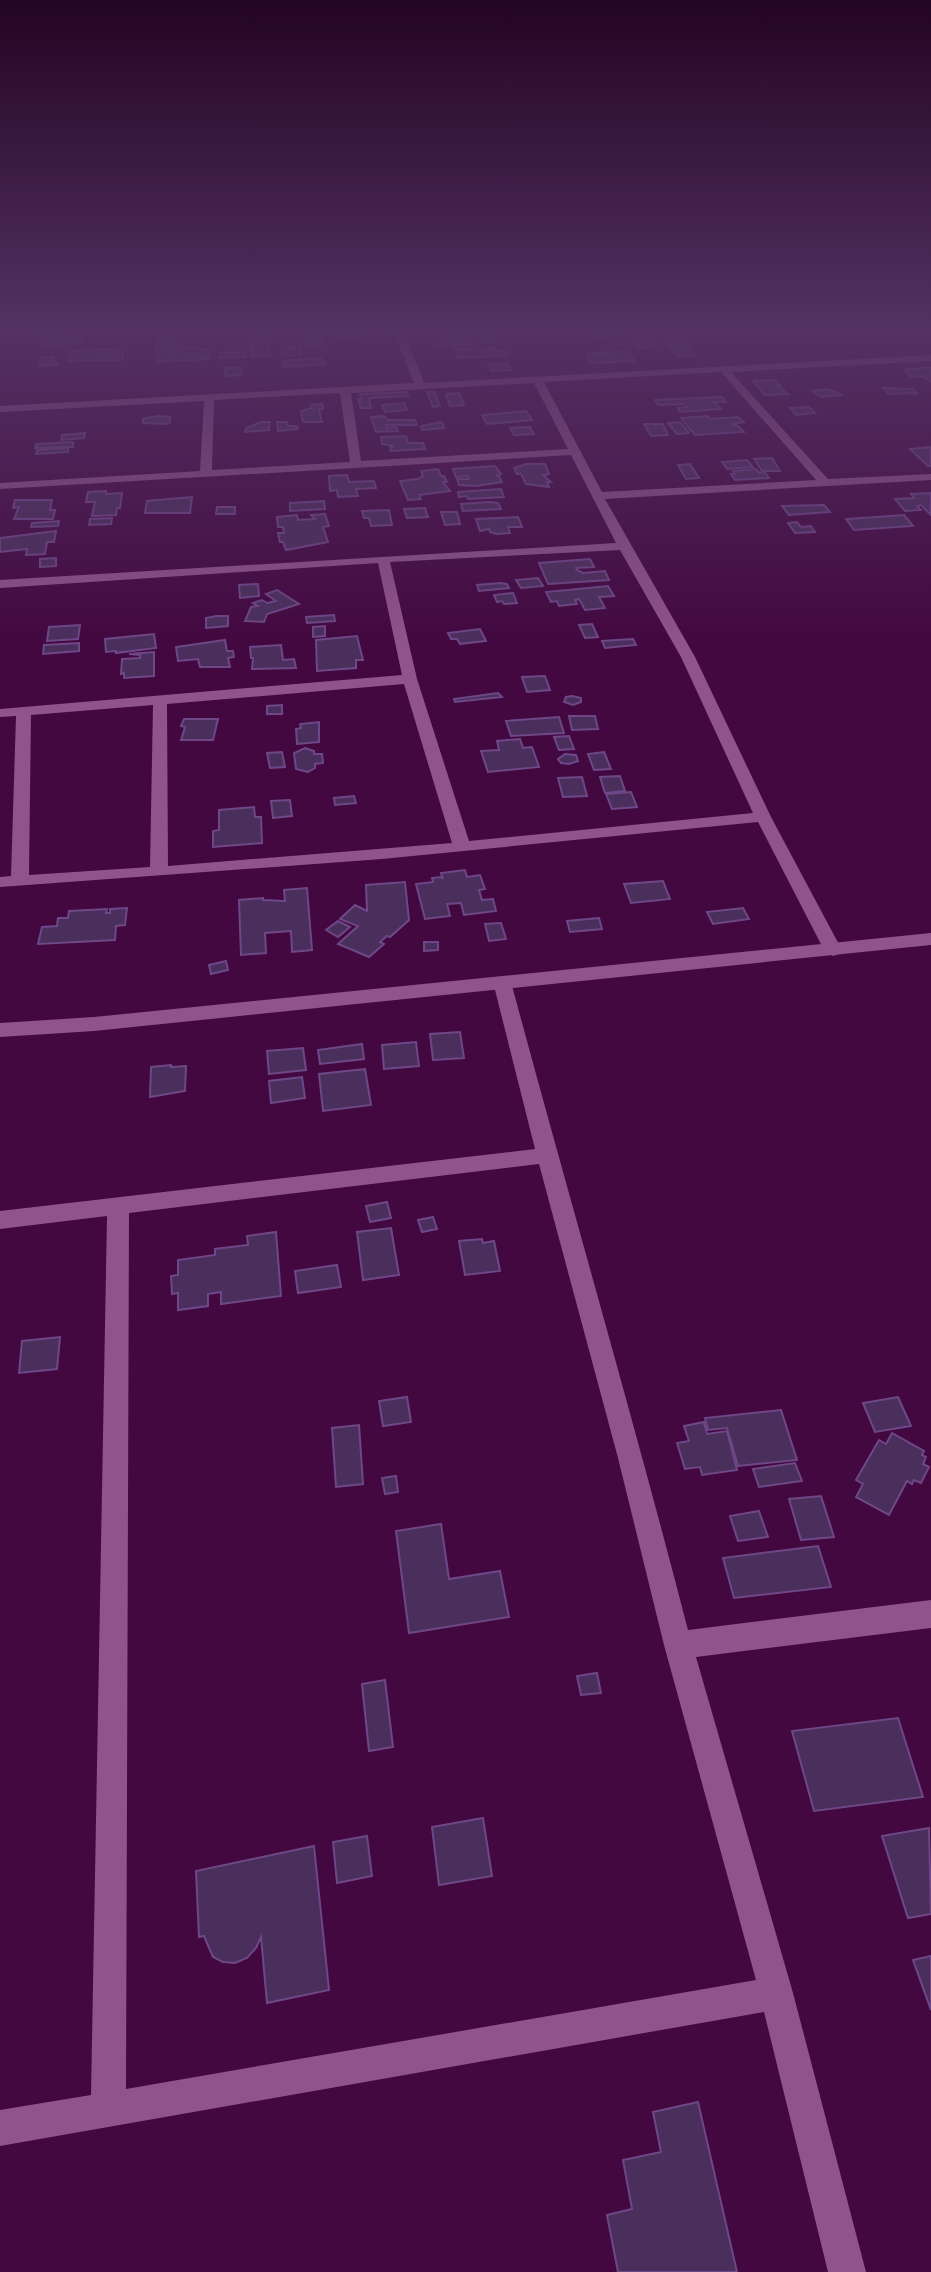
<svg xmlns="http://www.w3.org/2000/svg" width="931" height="2272" font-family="'Titillium Web',sans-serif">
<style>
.building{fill:#4a2f5c;stroke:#6e4788;stroke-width:2}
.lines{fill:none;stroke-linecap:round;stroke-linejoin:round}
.minor{fill:#90548a;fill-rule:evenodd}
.tertiary{fill:#90548a;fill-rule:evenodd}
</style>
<rect width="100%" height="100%" fill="#42083f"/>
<g class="building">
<path d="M47,329H65L67,337L64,338L82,336L81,343L45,345V342H41L42,338L46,337Z"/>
<path d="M586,329H607L617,336L592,338Z"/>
<path d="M351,330L359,336L338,340L332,331Z"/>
<path d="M489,332L490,335H496L499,341L480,342L478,333Z"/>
<path d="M320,333L323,344L309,345L302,334Z"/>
<path d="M449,334H469L472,345L436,346L435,342L449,341Z"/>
<path d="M178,336V342L167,343V346L208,349L210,359L174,361V356L169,357L170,361L158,362L156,344L159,338Z"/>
<path d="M267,336L270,356L252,357L249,337Z"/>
<path d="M681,339L696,356L678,357L664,340Z"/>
<path d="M653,340L656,347L640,348L634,341Z"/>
<path d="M293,347L301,348V355L282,356V348Z"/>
<path d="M495,348L497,352L505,351L507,356L458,358L455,349Z"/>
<path d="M107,349L124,350L122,360L68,361L71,351Z"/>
<path d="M628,351L634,361L591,363L586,354Z"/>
<path d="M245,352L246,357L219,358V353Z"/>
<path d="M41,357H53L52,362H58V365L39,366Z"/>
<path d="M317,358L323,359L324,364L284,367L283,361Z"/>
<path d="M507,363L511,370L492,371L488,364Z"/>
<path d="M240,367L242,375L226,376L224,368Z"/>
<path d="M931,367V382L924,376L911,377L905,370Z"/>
<path d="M776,380L780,385H777L788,394L765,395L753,381Z"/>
<path d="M883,388L913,389L917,393L889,394Z"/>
<path d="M828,389L842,395L821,397L812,391Z"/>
<path d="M407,392L408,396L369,398L371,408H361L358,399H361L360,394Z"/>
<path d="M427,392H434L440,406L433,407Z"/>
<path d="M459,393L464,405L450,406L446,394Z"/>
<path d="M722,397L726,402H713L721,409L680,412L678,408L687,407L684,404L658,405L655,400Z"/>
<path d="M404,403L407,410L385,412L382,405Z"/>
<path d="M322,404L323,409H319L322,422H303L301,411L312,408L311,405Z"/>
<path d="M809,407L815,413L796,415L790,408Z"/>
<path d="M526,411L532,420L487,424L482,415Z"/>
<path d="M157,416L170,417V422L165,424L143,423V419Z"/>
<path d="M384,416L388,420H415L417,425H386V428L396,427L398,431L376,432L371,417Z"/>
<path d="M708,416L710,419L738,417L744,422L730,424L738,426L744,432L695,435L681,418Z"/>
<path d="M261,422H270L269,430L245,432L246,428Z"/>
<path d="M277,422H287L288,426H297L298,429L278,431Z"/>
<path d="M442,422L444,428L422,430L421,426Z"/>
<path d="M680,422L689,433L677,434L668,423Z"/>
<path d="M644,424H663L668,435L651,436Z"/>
<path d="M530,427L534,434L514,435L510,428Z"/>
<path d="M85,433L84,438L61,440L62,435Z"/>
<path d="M406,436L408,443H423L425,449L391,451L390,447L394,446L382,444L381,437Z"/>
<path d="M73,442V447L35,448L36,444Z"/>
<path d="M931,447V466H928L910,449Z"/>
<path d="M68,448V452L36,454L37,450Z"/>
<path d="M772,458L780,471H762L754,459Z"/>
<path d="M747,460L753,467L727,469L722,462Z"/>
<path d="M526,464H545L549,474L543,475L551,482H547L549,487L526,484L521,474H517L514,468Z"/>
<path d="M690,464L699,478L686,479L678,465Z"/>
<path d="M495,466L501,474L496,476H499L502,482L476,486L459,485L457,479H469L468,476L456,477L453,469Z"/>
<path d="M438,469L441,476H444L447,482H443L450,491L419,495L421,499L408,500L400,481L418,479L423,476L421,471Z"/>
<path d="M756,469L759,473L765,472L769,478L735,480L731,474H735L733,471Z"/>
<path d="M347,475L349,482L374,481L376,488L356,489L358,496L338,497L337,490L330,491L329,476Z"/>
<path d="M501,489L504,497L468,499L467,496L459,497L458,492Z"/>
<path d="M106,491V494L122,493L120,508H117L116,515L92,516L95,502H86L88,492Z"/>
<path d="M931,493V515L921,505L917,506L921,510L905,511L895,499L914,498L911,494Z"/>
<path d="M192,497L190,513H145L147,501Z"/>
<path d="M15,500H52L50,510H55L53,519H14L19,507L13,508Z"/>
<path d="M324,501L325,509L290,511V503Z"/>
<path d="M489,502L498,503L501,509L463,511L461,504Z"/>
<path d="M824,505L830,512L789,515L782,506Z"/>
<path d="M217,507H235V514H216Z"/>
<path d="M425,508L428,517L407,518L404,509Z"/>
<path d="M389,510L392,525L371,526L369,518H364L362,511Z"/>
<path d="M441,512H457L460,524L445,525Z"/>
<path d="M325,514L329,526L323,527L328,542L286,550L283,542H280L278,533H284L283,527H278L277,517L297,515L298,520L315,519L311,515Z"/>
<path d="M904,515L913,526L854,530L846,519Z"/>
<path d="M518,517L522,527H508L510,533L497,534L490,532L489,529L480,531L476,519Z"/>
<path d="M112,518L111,524L89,525L90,519Z"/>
<path d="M59,521L58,526L31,527L32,523Z"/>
<path d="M797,522L801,527L811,526L815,532L795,533L788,523Z"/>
<path d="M56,531L54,542H47L45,554L26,555L27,549L0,552V538Z"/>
<path d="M56,558V566L40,567V559Z"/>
<path d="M590,559L594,567L576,568L577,570L583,573L605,571L609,580L548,584L539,563Z"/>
<path d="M538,578L543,586L521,588L516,580Z"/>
<path d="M500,583L507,584L509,588L479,591L477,585Z"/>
<path d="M258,584L259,596L240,598L239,585Z"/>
<path d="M608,586L614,596L599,597L605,608L585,610L579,599L575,600L577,604L559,606L557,601L551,602L546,592Z"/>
<path d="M277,590L299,604L267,614L264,622L245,621L251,607L258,606L253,603L262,600L267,603L276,601L266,594Z"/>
<path d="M513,593L517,603L504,604L502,601L497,602L494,595Z"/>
<path d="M334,615L335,621L307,623L306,617Z"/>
<path d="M216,616H228V626L206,628V618Z"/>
<path d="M592,624L598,637L585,638L579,625Z"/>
<path d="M80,625L78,639L47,641L49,627Z"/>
<path d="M325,626V636L313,637V627Z"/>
<path d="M480,629L486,641L460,644L457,639H451L448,633Z"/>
<path d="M154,634L156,648L116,653V651L106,652L105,639Z"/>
<path d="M357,636L363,660H356V668L317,671L316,640Z"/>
<path d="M633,639L636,645L605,648L602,641Z"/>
<path d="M225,640L227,651H233L234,657L228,658L230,667H200L198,659L178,661L176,647Z"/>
<path d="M79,643V651L43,654L44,645Z"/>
<path d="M281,645L283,660L294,659L296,668L252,669L253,658H251L250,647Z"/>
<path d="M154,652V676L124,678V673L121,674L122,659L140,658V655L129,654Z"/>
<path d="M545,676L550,690L527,692L522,677Z"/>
<path d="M498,693L502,697L455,702L454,699Z"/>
<path d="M572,696L581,698V702L573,705L564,702L566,697Z"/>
<path d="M282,705V714H267V706Z"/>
<path d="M569,716H595L598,729L572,730Z"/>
<path d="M559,717L564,733L511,736L506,721Z"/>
<path d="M184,719H218L213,740H181L185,727L181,726Z"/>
<path d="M319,722V742L297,744L296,729L301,728L300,724Z"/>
<path d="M569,736L574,749L559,750L554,737Z"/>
<path d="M520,739L523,748L532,747L539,767L488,772L481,751L499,750L497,741Z"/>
<path d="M305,748L314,751V754H322L323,763L315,764V768L308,772L296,769L294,753Z"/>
<path d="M282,752L285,767L270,768L267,753Z"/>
<path d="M604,752L611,769L594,770L588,754Z"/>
<path d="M565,754L576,755L578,761L569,764L561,763L558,759Z"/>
<path d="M620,776L625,791L605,793L600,777Z"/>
<path d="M582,777L587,796L563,797L558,778Z"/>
<path d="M631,792L637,807L612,809L606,794Z"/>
<path d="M354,796L356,803L335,805L334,798Z"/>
<path d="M290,800L292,816L273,818L271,801Z"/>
<path d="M254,807L255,817H261L262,843L213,847V831L219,830V810Z"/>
<path d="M465,870L467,877L480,875L485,889L479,890L482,900L493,899L496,911L464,915L461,903L447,904L450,916L425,919L416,884L433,882L432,878L441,877L443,879L441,873Z"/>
<path d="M663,881L670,899L631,903L624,884Z"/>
<path d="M405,882L409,920L390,937L387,936L380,942L384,944L369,957L338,944L358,926L340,919L355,905L367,911L366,885Z"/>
<path d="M307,888L312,950L292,952L291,931L265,933L266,953L241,955L239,900L263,898V900L285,901L284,890Z"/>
<path d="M127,908L125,925L116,926L115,940L38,944L42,927L57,926L58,918H68L69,911L107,909L106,913H110V909Z"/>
<path d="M743,908L749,919L713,924L707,912Z"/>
<path d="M599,918L602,929L570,932L567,921Z"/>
<path d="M338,921L350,927L338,937L326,930Z"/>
<path d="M501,923L506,939L489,941L485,924Z"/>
<path d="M424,942H438V950L424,951Z"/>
<path d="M226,961L228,970L211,974L209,965Z"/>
<path d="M460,1032L464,1058L433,1060L430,1034Z"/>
<path d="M416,1042L419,1066L384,1069L382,1045Z"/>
<path d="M362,1044L364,1059L320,1064L318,1050Z"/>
<path d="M303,1048L306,1070L269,1074L267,1051Z"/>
<path d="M171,1065V1067L186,1066L185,1091L150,1097L151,1067Z"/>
<path d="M365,1069L371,1105L323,1111L319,1074Z"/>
<path d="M302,1077L305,1098L271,1103L269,1081Z"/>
<path d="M387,1202L391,1218L370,1222L366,1206Z"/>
<path d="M433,1217L437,1229L422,1232L418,1220Z"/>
<path d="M391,1228L399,1275L363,1280L357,1232Z"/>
<path d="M276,1232L281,1296L221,1304V1292L208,1294V1306L178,1310V1293L172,1294L171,1276L178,1275V1260L215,1255V1249L248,1245L247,1236Z"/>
<path d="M482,1239L483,1243L494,1241L500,1271L465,1275L459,1241Z"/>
<path d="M337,1265L341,1287L298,1293L295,1271Z"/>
<path d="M60,1337L57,1369L19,1373L22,1341Z"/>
<path d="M407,1397L411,1422L383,1426L379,1401Z"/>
<path d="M898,1397L911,1426L875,1432L863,1403Z"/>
<path d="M781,1410L797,1460L738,1466L727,1428L708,1430L705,1418Z"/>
<path d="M704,1422L707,1434L727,1431L737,1470L702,1475L700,1467L685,1469L677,1443L689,1441L684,1426Z"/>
<path d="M359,1425L363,1484L336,1487L332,1428Z"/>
<path d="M892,1433L924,1451L922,1455L926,1457L923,1464L929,1467L921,1483L914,1480L912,1484L907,1481L889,1515L856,1497L863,1484L856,1480L879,1440L886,1444Z"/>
<path d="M795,1463L802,1481L759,1487L753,1469Z"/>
<path d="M396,1476L398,1492L385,1494L382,1478Z"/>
<path d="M821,1496L834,1537L801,1540L789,1499Z"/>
<path d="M759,1511L768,1537L738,1541L730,1516Z"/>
<path d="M441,1524L449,1579L500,1571L509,1617L409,1633L396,1531Z"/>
<path d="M818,1546L831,1587L734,1598L723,1558Z"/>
<path d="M597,1673L601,1693L581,1695L577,1676Z"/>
<path d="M385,1680L393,1747L369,1751L362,1684Z"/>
<path d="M898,1718L923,1797L814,1811L792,1731Z"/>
<path d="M483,1818L492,1876L439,1885L432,1827Z"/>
<path d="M929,1828L931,1914L908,1918L882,1836Z"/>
<path d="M367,1836L372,1876L337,1883L333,1842Z"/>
<path d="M314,1846L329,1990L267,2003L261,1937L256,1948L247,1958L235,1963L223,1962L213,1957L204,1936L199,1937L196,1871Z"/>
<path d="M931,1956V2010L913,1960Z"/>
<path d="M698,2102L737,2272H618L607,2215L632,2209L623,2160L661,2152L653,2112Z"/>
</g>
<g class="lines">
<g class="minor">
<path d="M140,329H199L195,332H144Z"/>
<path d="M393,329H403L424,383L931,355V361L731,372L828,479L931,474V480L605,499L695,657L771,817L842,950L839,954L833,956L824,950L758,822L382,859L0,887V877L11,876L16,716L0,717V709L402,675L378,563L0,588V580L616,543L571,455L0,489V483L200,471L204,401L0,412V406L414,383ZM721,372L816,480L602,492L544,382ZM534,383L568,449L361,461L351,393ZM340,393L350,462L212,470L214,400ZM620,550L681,657L753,813L469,841L417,679L390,562ZM404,684L452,843L168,866L167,704ZM153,705L150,867L29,875L31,715Z"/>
<path d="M502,976L509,978L511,982C569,1198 632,1413 688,1630L931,1600V1628L696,1657L793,1993L866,2272H828L764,2012L0,2146V2110L91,2095L107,1216L0,1229V1211L535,1149L493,982L495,978ZM539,1164L618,1458L664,1645L756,1980L126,2089L129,1213Z"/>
</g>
<path class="tertiary" d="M931,933V945L94,1031L0,1037V1023L94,1017Z"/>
</g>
<linearGradient id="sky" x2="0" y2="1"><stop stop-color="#240423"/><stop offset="0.51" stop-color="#543263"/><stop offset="1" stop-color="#543263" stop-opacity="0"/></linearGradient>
<rect width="931" height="648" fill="url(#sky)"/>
</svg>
